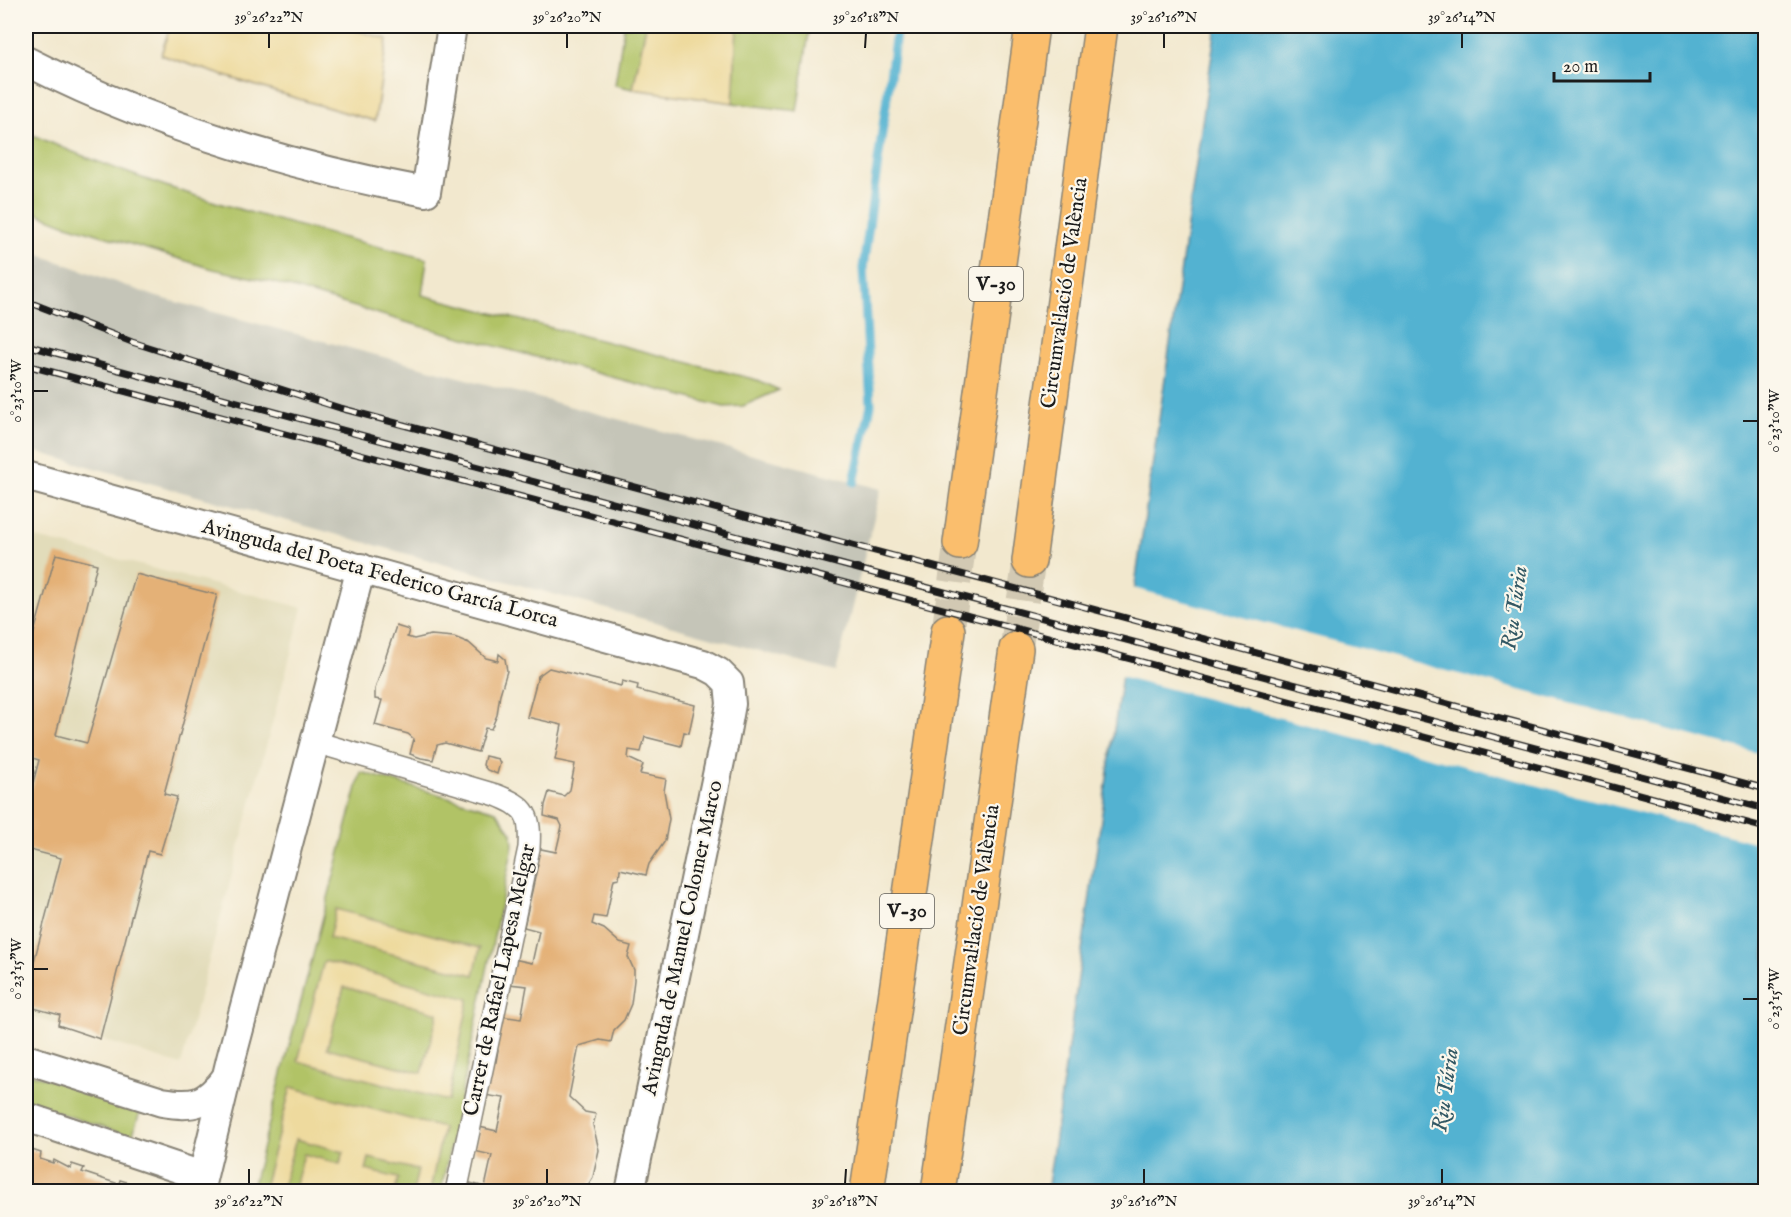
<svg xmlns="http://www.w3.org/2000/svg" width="1791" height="1217" font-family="'IM FELL English',serif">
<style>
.built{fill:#e2dcba}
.industrial{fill:#c5c5b8}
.green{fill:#b1c366;stroke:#667041;stroke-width:1.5}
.sand{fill:#eeda9e;stroke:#857b5d;stroke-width:1.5;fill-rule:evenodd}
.water{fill:#52b2d1;stroke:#376776;stroke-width:1.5}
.pier{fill:#f2e8ce}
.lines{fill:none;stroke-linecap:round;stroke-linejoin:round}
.stream{stroke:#52b2d1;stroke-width:9}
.building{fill:#e4b177}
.trunk-tunnel{stroke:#d2c9b3;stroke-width:33;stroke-dasharray:33 16;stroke-linecap:butt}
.motorway-tunnel{stroke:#d2c9b3;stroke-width:33;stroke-dasharray:33 16;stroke-linecap:butt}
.pedestrian-casing{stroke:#878275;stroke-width:24}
.minor-casing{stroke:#878275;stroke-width:32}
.trunk-casing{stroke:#878275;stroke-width:36}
.motorway-casing{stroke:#878275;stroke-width:36}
.pedestrian{stroke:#fff;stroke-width:21}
.minor{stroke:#fff;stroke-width:28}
.trunk{stroke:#fabe6d;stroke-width:33}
.motorway{stroke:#fabe6d;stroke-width:33}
.rail-casing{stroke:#1c1c1c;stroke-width:7}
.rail{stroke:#fbf7ec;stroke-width:4.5;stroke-dasharray:14;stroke-linecap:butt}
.ticks{fill:none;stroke:#1c1c1c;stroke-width:2}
.labels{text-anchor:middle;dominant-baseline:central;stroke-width:4.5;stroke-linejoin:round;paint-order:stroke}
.shield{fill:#fbf7ec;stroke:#5f5e5a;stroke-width:1.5}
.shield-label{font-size:20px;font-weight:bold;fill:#1c1c1c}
.street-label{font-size:21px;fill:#1c1c1c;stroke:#fbf7ec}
.water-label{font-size:22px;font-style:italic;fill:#325864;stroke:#fbf7ec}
.neatline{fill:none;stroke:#1c1c1c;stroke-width:2}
.ticks-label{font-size:15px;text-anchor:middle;fill:#1c1c1c}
</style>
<rect width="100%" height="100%" fill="#fbf7ec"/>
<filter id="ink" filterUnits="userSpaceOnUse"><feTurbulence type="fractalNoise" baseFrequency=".0167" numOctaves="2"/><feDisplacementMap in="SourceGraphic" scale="12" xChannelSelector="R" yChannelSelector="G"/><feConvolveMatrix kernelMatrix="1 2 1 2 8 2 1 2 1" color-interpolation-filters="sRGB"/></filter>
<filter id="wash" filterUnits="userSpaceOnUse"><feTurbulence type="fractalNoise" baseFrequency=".008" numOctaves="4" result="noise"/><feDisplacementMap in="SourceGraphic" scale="24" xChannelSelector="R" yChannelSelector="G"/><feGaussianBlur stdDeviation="1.35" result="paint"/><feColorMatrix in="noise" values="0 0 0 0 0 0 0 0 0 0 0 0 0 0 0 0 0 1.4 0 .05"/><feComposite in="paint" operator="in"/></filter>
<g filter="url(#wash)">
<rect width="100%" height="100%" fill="#f2e8ce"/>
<path class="built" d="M26,535L303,608L181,1065L26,1015Z"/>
<path class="industrial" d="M26,250L157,297L881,489L836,672L26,449Z"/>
<g class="green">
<path d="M624,26H646L633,89L615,85Z"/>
<path d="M737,26H810L797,111L733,103Z"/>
<path d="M26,132C155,190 290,225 427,259L422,295L757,380L779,390L743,406L724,407L409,323L272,282L213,269L64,224L26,209Z"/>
<path d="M361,772L496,811L512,833L513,846L441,1191L251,1192Z"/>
<path d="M26,1072L141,1109L132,1137L26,1102Z"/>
</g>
<g class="sand">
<path d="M170,26H340L387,39L375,121C303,101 232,79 161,55Z"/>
<path d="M646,26H737L733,103L633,89Z"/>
<path d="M336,909L480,948L474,975L329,938Z"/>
<path d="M324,961L469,999L448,1101L298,1061ZM344,987L438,1013L422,1073L327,1048Z"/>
<path d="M291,1087L443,1128L430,1191H413L418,1170L369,1158L366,1170L398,1178L395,1191H294L304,1154L340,1164L344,1152L296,1139L281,1191H263Z"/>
</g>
<path class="water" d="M1216,26H1765V1191L1047,1192Z"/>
<path class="pier" d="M1133,588L1765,755V845L1120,676Z"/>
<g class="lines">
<path class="stream" d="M854,482L871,405L863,268L897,26"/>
</g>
<g id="blocks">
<g class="building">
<path d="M56,554L97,564L56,735L87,743L136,574L217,595L164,794L177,797L160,854L148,851L100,1039L58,1025L60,1015L26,1006V992L61,858L26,849V810L39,760L26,756V661Z"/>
<path d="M396,626L409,630L407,637L414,639L431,635L454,637L469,643L486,658L498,661L499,654L505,659L507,671L500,694L497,715L491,729L485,728L478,752L445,743L437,745L433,760L421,758L410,754L414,739L408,734L375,725L382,700L375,699V689Z"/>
<path d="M549,668L621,686L622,681L638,685L637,690L695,705L689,733L684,732L681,746L645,737L641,752L629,750L628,758L643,765L640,774L666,779L664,791L669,819L665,841L649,864L646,875L620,869L619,878L614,879L606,918L594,916L592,924L604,929L620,943L631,946L628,957L634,970V980L631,1004L624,1020L614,1030L611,1042L600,1040L579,1046L569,1097L585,1112L596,1114L593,1125L599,1150L593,1177L584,1192H469L470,1183L485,1187L492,1155L474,1151L479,1127L497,1131L504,1098L484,1095L491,1060L496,1062L498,1050L493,1049L501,1016L521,1019L527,986L509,984L513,959L532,963L539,931L524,927L538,864L533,863L536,848L556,852L562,826L559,820L544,816L545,805L549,792L564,796L570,790L575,764L555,760L562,725L527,717L538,676Z"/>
<path d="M485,756L498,759L500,763L497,774L487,770L483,765Z"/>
<path d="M26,1148L41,1153L40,1159L53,1163L54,1160L71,1169L72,1164L84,1168L82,1172L106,1180L119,1184L120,1180L130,1183L128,1188L133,1189L134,1184L155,1192H26Z"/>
</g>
</g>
</g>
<g filter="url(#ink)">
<use href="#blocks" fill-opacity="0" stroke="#878275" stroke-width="1.5"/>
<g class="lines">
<path class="trunk-tunnel" d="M948,631L960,543"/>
<path class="motorway-tunnel" d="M1016,649L1029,561"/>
<g class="pedestrian-casing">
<path id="pedestrian" d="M315,742L496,795C527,807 531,815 529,848L456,1192"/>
</g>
<g class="minor-casing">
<g id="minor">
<path d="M26,61C151,125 288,166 426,192L452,26"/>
<path d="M26,476L703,664L718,672L729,683L731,704L725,737L630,1192"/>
<path d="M26,1059L162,1102C194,1107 205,1105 226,1078"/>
<path d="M26,1117L202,1176"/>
<path d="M199,1192L231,1059L361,568"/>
</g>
</g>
<g class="trunk-casing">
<g id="trunk">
<path d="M960,543L1032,26"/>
<path d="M867,1192L948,631"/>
</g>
</g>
<g class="motorway-casing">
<g id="motorway">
<path d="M1029,561L1101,26"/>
<path d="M938,1192L1016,649"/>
</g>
</g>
<use href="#pedestrian" class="pedestrian"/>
<use href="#minor" class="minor"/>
<use href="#trunk" class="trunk"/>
<use href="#motorway" class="motorway"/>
<g class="rail-casing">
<g id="rail">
<path d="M26,301L132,342L340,408L1766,789"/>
<path d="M26,345L914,584L1766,809"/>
<path d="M26,365L1766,828"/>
</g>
</g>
<use href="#rail" class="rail"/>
</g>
</g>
<path class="ticks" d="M269,48V33M567,48V33M865,48L866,33M1164,48V33M1462,48V33M33,391H48M1743,421H1758M33,969H48M1743,999H1758M249,1184V1169M547,1184V1169M845,1184L846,1169M1144,1184V1169M1442,1184V1169"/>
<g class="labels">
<g class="shield">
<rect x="969" y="267" width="54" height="34" rx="4.5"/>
<rect x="880" y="894" width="54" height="34" rx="4.5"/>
</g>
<g class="shield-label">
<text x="996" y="284">V-30</text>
<text x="907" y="911">V-30</text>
</g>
<g class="street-label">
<text transform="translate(1065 293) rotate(-82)">Circumval·lació de València</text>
<text transform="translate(380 574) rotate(15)">Avinguda del Poeta Federico García Lorca</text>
<text transform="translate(977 920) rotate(-82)">Circumval·lació de València</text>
<text transform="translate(683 938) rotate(-78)">Avinguda de Manuel Colomer Marco</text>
<text transform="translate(500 980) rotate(-78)">Carrer de Rafael Lapesa Melgar</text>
</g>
<g class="water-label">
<text transform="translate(1515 608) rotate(-82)">Riu Túria</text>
<text transform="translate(1446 1090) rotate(-82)">Riu Túria</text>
</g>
</g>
<rect width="1791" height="1217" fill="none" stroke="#fbf7ec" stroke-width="66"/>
<path d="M1554 72v9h96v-9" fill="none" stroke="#1c1c1c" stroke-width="3"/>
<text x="1563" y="72" font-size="18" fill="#1c1c1c" stroke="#fbf7ec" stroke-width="4.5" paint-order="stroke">20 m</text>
<rect x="33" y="33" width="1725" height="1151" class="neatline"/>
<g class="ticks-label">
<text x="269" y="22">39°26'22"N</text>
<text x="567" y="22">39°26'20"N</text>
<text x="866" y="22">39°26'18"N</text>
<text x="1164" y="22">39°26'16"N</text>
<text x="1462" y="22">39°26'14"N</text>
<text transform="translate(16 391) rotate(-90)" y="5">0°23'10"W</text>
<text transform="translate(1774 421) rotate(-90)" y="5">0°23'10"W</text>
<text transform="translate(16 969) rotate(-90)" y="5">0°23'15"W</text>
<text transform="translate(1774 999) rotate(-90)" y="5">0°23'15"W</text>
<text x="249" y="1206">39°26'22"N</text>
<text x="547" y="1206">39°26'20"N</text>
<text x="845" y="1206">39°26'18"N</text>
<text x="1144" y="1206">39°26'16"N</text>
<text x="1442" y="1206">39°26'14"N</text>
</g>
</svg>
